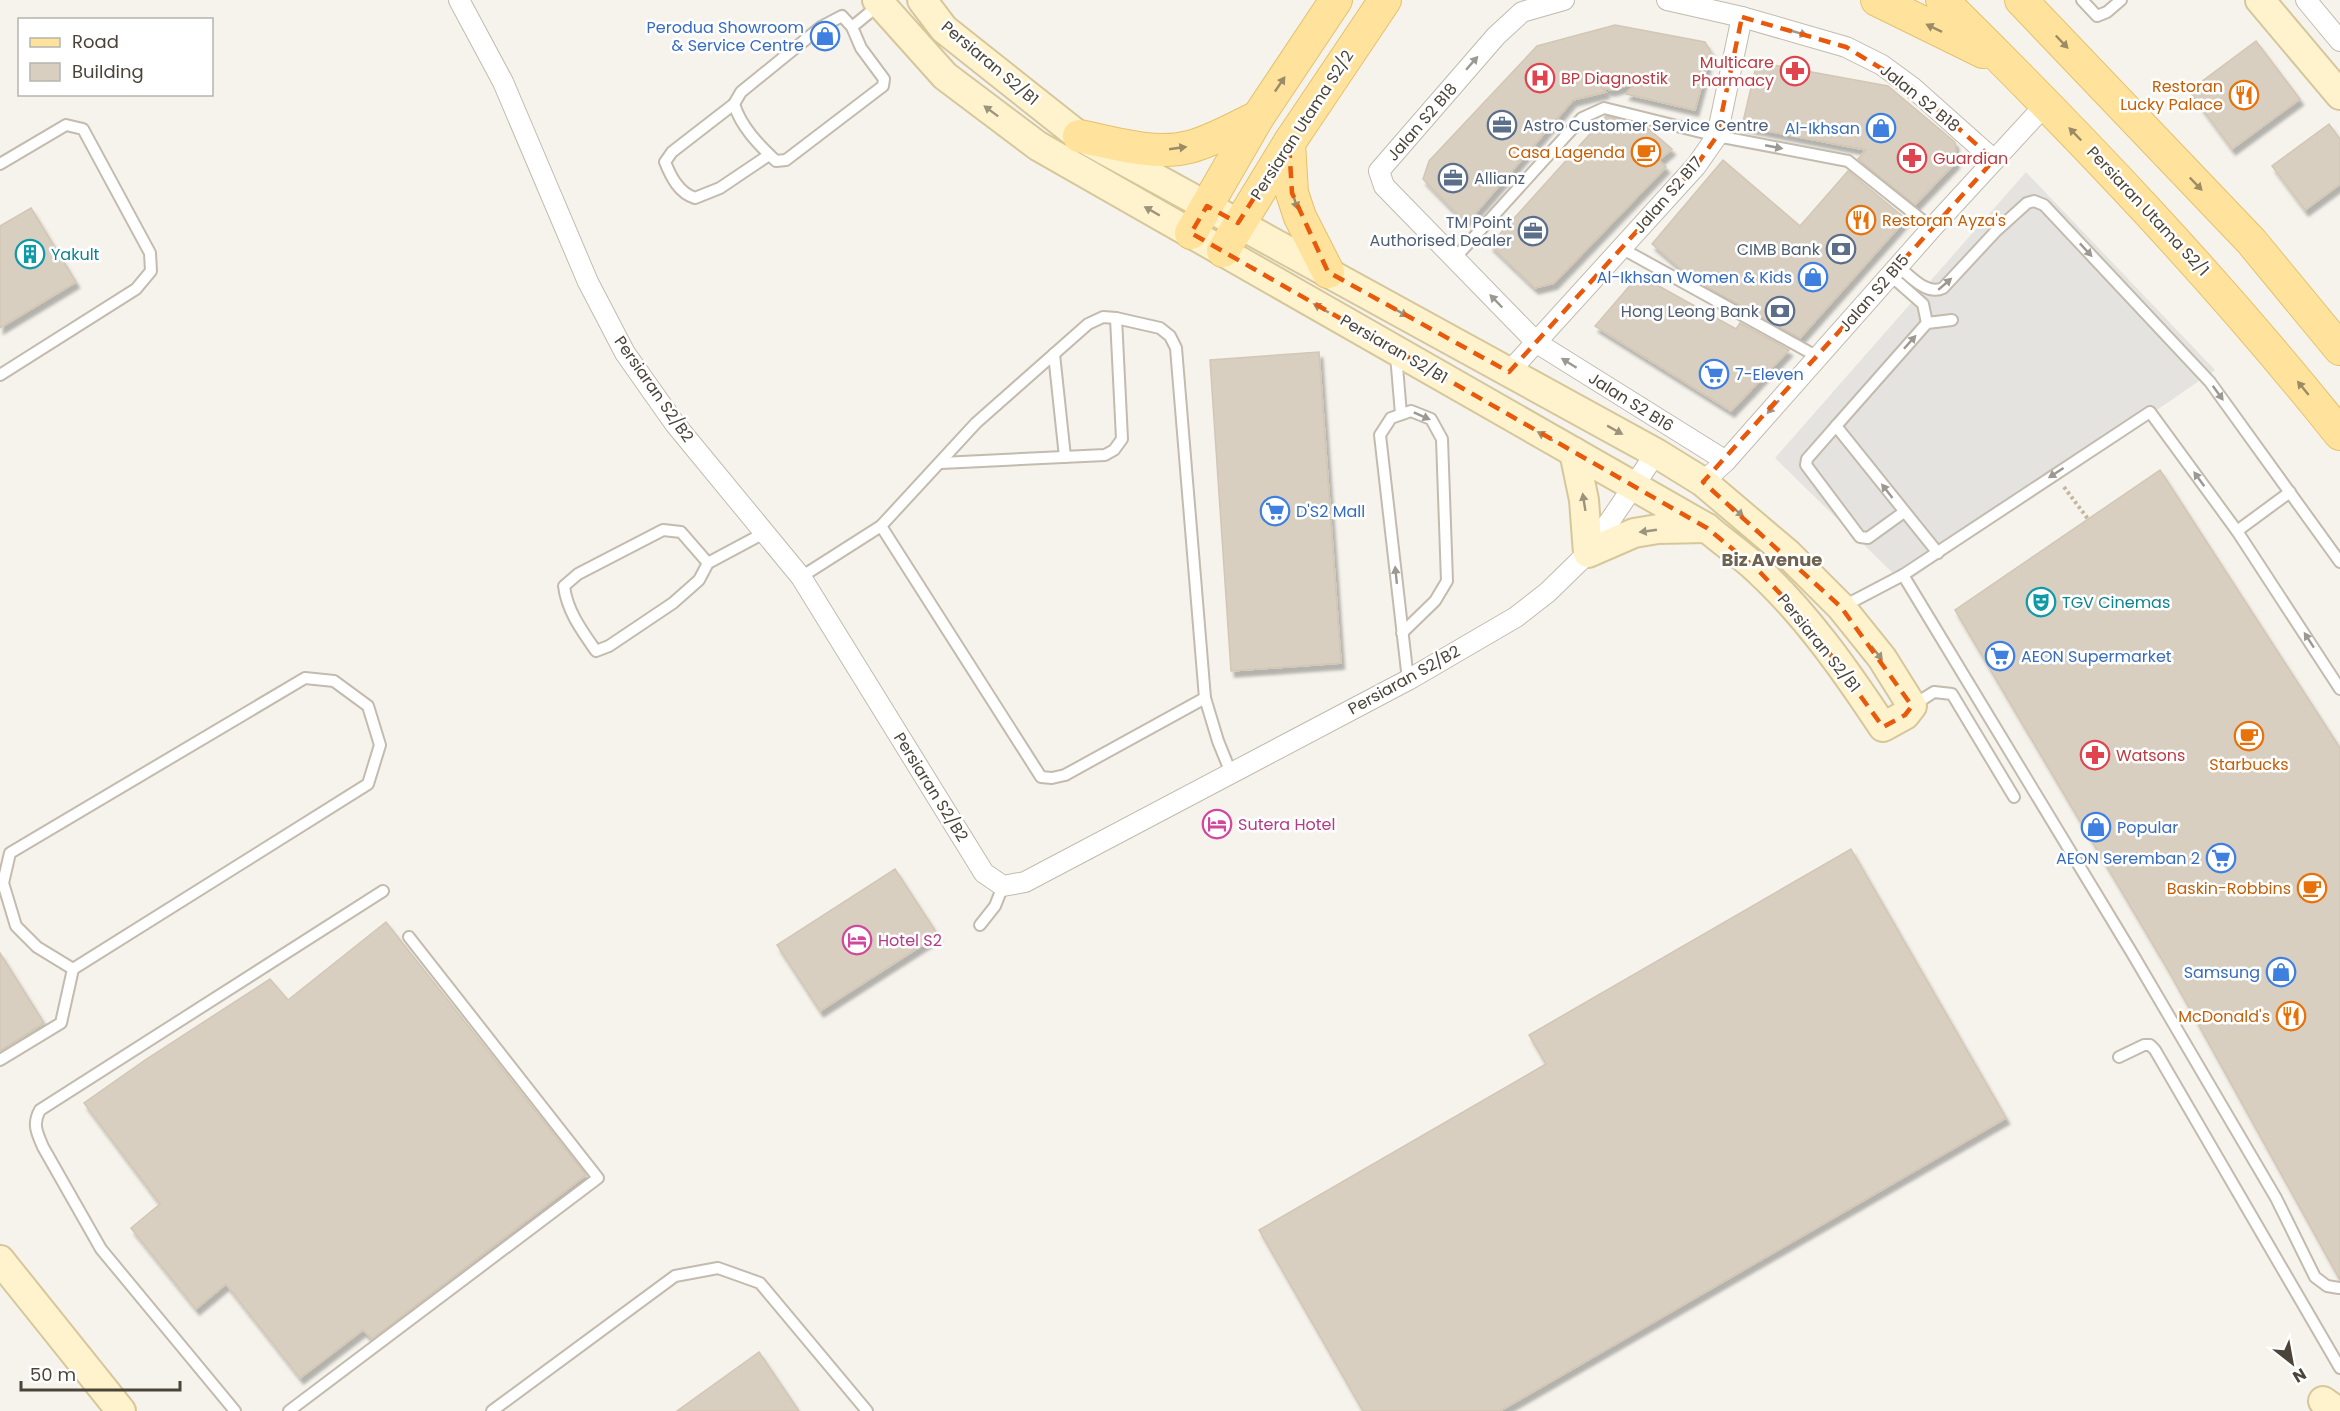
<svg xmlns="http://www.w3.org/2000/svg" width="2340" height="1411" font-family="Poppins,sans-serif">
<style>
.parking{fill:#e5e3e0}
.building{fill:#d8cfc1;stroke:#d3c7b4;stroke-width:1.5;filter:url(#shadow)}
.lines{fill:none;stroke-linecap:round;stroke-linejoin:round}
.lane-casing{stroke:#c2bbae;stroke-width:14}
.street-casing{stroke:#c2bbae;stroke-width:22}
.secondary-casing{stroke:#d6c79b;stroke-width:32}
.primary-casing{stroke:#e6c16a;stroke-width:34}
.path{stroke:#c4b79f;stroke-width:4;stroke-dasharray:3 3;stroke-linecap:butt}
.lane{stroke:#fff;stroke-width:10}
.street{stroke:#fff;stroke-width:20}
.secondary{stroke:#fff3cd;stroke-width:28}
.primary{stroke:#ffe39c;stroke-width:32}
.oneway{fill:#9c8c66}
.oneway2{fill:#9c9892}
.oneway3{fill:#9c937c}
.marked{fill:none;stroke:#e8590c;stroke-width:4.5;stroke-dasharray:12 8;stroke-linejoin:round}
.labels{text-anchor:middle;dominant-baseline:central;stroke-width:5;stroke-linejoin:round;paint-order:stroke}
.shop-label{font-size:16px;fill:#366cbe;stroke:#fff;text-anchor:end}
.health-label{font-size:16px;fill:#be3a42;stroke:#fff;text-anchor:start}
.street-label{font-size:16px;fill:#4b4439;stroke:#fff}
.food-label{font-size:16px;fill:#c56008;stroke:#fff;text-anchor:end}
.service-label{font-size:16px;fill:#4e5e75;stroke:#fff;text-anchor:end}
.culture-label{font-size:16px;fill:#0d838f;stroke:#fff;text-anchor:start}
.hotel-label{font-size:16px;fill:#b23c85;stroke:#fff;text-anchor:start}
.neighbourhood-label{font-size:18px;font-weight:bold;fill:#6e6250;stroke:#fff}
</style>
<defs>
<filter id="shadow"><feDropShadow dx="3.5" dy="6" stdDeviation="1.5" flood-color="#0004"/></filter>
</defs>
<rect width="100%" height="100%" fill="#f6f3ec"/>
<path class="parking" d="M2026,172L2215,370L1904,584L1775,458Z"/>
<g class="building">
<path d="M1615,25L1705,42L1711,52L1695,110L1626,94L1634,84L1611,90L1602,88L1606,92L1573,100L1474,215L1464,221L1423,179L1429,161L1537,46Z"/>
<path d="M2256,41L2300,99L2232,149L2189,91Z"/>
<path d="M1757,62L1888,86L1955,142L1956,162L1915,205L1858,159L1866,150L1742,126Z"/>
<path d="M1606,116L1645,126L1672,149L1659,160L1666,167L1554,283L1535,288L1490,245Z"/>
<path d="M2329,124L2340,139V184L2305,210L2272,166Z"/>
<path d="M1723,160L1800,226L1848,171L1906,219L1800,338L1694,280L1652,244Z"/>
<path d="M31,208L76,282L0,328V226Z"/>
<path d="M1639,275L1736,329L1740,323L1789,350L1731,411L1595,326Z"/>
<path d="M1319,352L1341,663L1231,671L1210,360Z"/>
<path d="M2160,470L2340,748V1280L2167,968L1955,610Z"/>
<path d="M1851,849L2006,1118L1500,1411H1363L1259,1230L1546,1064L1529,1035Z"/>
<path d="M895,869L938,935L820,1011L777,945Z"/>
<path d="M386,922L586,1175L372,1339L363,1330L300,1378L226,1284L196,1309L131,1228L160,1204L84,1103L145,1060L270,979L288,1000Z"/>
<path d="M0,953L44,1023L0,1051Z"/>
<path d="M759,1352L799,1411H677Z"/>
</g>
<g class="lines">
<g class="lane-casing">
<g id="lane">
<path d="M2082,0L2097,16L2107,12L2121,0"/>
<path d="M842,16L852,27L861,48L884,79L883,86L786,160L776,161C759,145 741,127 734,104L741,92L821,27Z"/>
<path d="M852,27L880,4"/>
<path d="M734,104L672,152L665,162C671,177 679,193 695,198L720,188L769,155"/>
<path d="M0,164L66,125L83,129L150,253L151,271L136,289L0,375"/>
<path d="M1621,248L1818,357"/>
<path d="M1455,258L1582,118L1604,108L1717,136L1848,161L1932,228"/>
<path d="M1898,266C1910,276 1927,296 1943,288L1996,231L2027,203L2034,201L2044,205L2210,382L2340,562"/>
<path d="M1890,275L1923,304L1927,323"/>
<path d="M1054,354L1065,457"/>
<path d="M1396,355L1401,414"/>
<path d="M1836,426L1807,459L1806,465L1860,537L1868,538L1904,512"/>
<path d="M941,463L1105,455L1114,450L1122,439L1116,318"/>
<path d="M881,526L1041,777L1052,778L1065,775L1205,698"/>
<path d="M2237,531L2290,492"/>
<path d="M1938,553L1836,426L1927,323L1952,320"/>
<path d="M708,563L681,532L663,530L578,574L564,586C567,611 582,631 596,651L609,646L673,603L699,580L708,563L766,532"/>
<path d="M1903,575L2132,953L2276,1198L2315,1277L2327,1286L2339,1288"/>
<path d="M801,577L881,526L976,423L1088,324L1103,317L1116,318L1160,328L1170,336L1176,348L1205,698L1218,741L1231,773"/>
<path d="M1842,607L1903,575L2150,412L2237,531L2340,689"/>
<path d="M1402,633L1435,601L1447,581L1442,439L1431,419L1411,411L1391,418L1380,435L1408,680"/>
<path d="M1912,706L1934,692L1952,694L2014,797"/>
<path d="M980,925L995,906L1003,886"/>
<path d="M2119,1057L2144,1045H2150L2155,1050L2340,1368"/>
<path d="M0,1060L61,1023L73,969L368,784L380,745L368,706L334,681L305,678L10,853L3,883L16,926L37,947L73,969"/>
<path d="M235,1411L101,1249L43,1147C37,1133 32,1124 40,1110L383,891"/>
<path d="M289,1411L598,1178L409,937"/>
<path d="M492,1411L675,1276L718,1268L760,1283L867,1411"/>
</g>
</g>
<g class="street-casing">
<g id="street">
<path d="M459,0L503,82L588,282L625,353L675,424L801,577L984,873L1003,886L1025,882L1408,680L1516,617L1548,592L1588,553L1656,453"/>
<path d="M1564,0L1522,12L1496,36L1379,171L1384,186L1537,343L1726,461"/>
<path d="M1667,0L1742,17L1846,47L1882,65L1912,87L1994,160"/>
<path d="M2306,0L2340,41"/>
<path d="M1509,372L1696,166L1717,136L1742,17"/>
<path d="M1703,482L1726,461L1932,228L2046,104"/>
</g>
</g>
<g class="secondary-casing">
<g id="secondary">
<path d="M877,0L945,76L1038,146L1707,528C1723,542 1741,554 1757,569C1806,614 1846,671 1883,727L1905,715L1912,706L1882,658L1841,607L1788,554L1703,482L1656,453L1079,136L944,29L922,0"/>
<path d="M2260,0L2340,95"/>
<path d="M1574,452L1584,500L1588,553L1634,533L1658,529L1707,528"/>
<path d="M0,1260L121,1411"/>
<path d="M2323,1401L2337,1411"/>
</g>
</g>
<g class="primary-casing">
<g id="primary">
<path d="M1877,0L1983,52"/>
<path d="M1942,0C2082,138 2217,280 2340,434"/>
<path d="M2021,0L2251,241L2340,349"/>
<path d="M1079,136C1114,143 1154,156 1189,147C1213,141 1236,127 1258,117"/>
<path d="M1289,143L1292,193L1300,217L1328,272"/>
<path d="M1191,233L1258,117L1336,0"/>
<path d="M1223,251L1289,143L1385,0"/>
</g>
</g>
<path class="path" d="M2064,487L2088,519"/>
<use href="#lane" class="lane"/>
<use href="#street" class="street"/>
<use href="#secondary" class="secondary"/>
<use href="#primary" class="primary"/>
</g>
<defs><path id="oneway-solid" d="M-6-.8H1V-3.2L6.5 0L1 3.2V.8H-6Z" transform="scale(1.5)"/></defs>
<g class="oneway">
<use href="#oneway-solid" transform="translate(1934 28) rotate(-154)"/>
<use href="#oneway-solid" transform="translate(2062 42) rotate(46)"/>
<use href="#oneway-solid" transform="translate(1280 84) rotate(-56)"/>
<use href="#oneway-solid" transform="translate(2075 134) rotate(-134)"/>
<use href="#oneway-solid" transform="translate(1178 148) rotate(-8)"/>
<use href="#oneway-solid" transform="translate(2196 184) rotate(46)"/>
<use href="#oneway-solid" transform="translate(1295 201) rotate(73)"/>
<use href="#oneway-solid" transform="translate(2303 388) rotate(-129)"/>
</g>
<g class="oneway2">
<use href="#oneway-solid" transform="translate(1799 33) rotate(16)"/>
<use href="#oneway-solid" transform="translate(1472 63) rotate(-49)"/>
<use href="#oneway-solid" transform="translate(1774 147) rotate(11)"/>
<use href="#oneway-solid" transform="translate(2086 250) rotate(47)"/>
<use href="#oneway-solid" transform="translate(1945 284) rotate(-41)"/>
<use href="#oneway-solid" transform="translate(1496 301) rotate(-134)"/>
<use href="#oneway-solid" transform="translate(1910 342) rotate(-48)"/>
<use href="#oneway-solid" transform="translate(1569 363) rotate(-148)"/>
<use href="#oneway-solid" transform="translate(2218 393) rotate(54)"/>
<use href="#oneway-solid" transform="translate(1773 407) rotate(132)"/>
<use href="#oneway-solid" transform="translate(1422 416) rotate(24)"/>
<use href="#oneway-solid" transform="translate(2056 473) rotate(147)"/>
<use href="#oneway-solid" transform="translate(2199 479) rotate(-126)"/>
<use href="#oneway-solid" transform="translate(1887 491) rotate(-128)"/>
<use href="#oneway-solid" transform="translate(1396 575) rotate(-96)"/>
<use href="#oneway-solid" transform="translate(2309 640) rotate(-123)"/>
</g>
<g class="oneway3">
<use href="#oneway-solid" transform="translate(991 111) rotate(-143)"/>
<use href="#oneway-solid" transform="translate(1152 211) rotate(-150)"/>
<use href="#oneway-solid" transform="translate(1321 308) rotate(-150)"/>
<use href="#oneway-solid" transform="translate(1400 312) rotate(29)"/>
<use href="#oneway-solid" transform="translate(1615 430) rotate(29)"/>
<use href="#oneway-solid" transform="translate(1545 436) rotate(-150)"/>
<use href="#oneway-solid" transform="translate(1584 502) rotate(-99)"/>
<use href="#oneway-solid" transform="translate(1737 511) rotate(41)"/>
<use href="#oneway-solid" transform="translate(1648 531) rotate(172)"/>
<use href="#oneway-solid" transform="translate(1877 653) rotate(52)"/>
</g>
<path class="marked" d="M1742,17L1846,47L1912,87L1994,160L1703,482L1841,607L1912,706L1905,715L1883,727L1806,621L1757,569L1707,528L1191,233L1207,206L1238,223L1289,143L1292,193L1328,272L1509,372L1696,166L1717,136Z"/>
<defs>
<g id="shop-ring" transform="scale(1.5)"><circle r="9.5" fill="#fff" stroke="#3f7fe0" stroke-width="1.5"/><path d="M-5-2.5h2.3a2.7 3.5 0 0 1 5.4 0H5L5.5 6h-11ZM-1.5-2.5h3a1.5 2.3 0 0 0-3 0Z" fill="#3f7fe0"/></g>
<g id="pharmacy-ring" transform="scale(1.5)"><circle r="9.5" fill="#fff" stroke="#e0444e" stroke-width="1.5"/><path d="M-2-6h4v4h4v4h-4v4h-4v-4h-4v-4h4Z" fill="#e0444e"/></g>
<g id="hospital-ring" transform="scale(1.5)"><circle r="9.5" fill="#fff" stroke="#e0444e" stroke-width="1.5"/><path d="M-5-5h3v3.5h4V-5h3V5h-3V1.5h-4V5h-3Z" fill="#e0444e"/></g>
<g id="restaurant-ring" transform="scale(1.5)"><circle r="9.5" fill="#fff" stroke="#e8710a" stroke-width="1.5"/><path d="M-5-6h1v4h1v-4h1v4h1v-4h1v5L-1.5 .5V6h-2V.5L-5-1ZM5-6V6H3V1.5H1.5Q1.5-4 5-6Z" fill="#e8710a"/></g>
<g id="office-ring" transform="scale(1.5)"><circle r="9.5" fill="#fff" stroke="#5c6f8a" stroke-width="1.5"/><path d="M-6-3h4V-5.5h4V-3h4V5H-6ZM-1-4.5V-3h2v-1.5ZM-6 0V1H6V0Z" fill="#5c6f8a"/></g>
<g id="cafe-ring" transform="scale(1.5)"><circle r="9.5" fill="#fff" stroke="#e8710a" stroke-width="1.5"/><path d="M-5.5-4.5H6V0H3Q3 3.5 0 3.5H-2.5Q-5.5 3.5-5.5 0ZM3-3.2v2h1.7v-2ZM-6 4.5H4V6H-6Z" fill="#e8710a"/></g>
<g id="bank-ring" transform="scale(1.5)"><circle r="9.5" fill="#fff" stroke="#5c6f8a" stroke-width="1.5"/><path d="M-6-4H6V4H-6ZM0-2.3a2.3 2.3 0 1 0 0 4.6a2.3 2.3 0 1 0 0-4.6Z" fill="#5c6f8a"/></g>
<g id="building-ring" transform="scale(1.5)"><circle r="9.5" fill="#fff" stroke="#0f9aa8" stroke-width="1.5"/><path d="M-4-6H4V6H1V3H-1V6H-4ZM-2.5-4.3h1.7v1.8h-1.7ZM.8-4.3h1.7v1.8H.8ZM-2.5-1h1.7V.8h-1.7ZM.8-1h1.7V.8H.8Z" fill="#0f9aa8"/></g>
<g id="supermarket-ring" transform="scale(1.5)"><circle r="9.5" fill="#fff" stroke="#3f7fe0" stroke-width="1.5"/><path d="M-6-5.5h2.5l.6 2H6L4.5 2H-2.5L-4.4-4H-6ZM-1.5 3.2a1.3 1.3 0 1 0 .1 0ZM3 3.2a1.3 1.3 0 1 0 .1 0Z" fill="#3f7fe0"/></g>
<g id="theatre-ring" transform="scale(1.5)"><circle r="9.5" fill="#fff" stroke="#0f9aa8" stroke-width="1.5"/><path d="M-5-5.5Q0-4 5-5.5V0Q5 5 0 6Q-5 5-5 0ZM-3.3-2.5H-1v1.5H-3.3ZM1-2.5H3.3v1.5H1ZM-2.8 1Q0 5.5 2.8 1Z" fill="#0f9aa8"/></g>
<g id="hotel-ring" transform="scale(1.5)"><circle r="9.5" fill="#fff" stroke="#d1479c" stroke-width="1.5"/><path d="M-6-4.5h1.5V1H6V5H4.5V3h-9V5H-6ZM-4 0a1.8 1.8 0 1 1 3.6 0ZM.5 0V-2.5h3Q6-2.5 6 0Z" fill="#d1479c"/></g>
</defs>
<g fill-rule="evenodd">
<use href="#shop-ring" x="825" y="36"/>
<use href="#pharmacy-ring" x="1795" y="71"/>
<use href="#hospital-ring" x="1540" y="78"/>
<use href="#restaurant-ring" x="2244" y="95"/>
<use href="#office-ring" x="1502" y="125"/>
<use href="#shop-ring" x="1881" y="128"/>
<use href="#cafe-ring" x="1646" y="152"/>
<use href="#pharmacy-ring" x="1912" y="158"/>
<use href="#office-ring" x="1453" y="178"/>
<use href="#restaurant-ring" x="1861" y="220"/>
<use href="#office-ring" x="1533" y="231"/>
<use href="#bank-ring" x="1841" y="249"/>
<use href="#building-ring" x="30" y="254"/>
<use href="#shop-ring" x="1813" y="277"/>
<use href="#bank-ring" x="1780" y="311"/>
<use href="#supermarket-ring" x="1714" y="374"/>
<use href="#supermarket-ring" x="1275" y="511"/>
<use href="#theatre-ring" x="2041" y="602"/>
<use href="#supermarket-ring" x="2000" y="656"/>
<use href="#cafe-ring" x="2249" y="736"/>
<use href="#pharmacy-ring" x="2095" y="755"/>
<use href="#hotel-ring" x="1217" y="824"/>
<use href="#shop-ring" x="2096" y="827"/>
<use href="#supermarket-ring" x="2221" y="858"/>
<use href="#cafe-ring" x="2312" y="888"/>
<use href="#hotel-ring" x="857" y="940"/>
<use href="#shop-ring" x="2281" y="972"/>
<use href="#restaurant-ring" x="2291" y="1016"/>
</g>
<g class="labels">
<g class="shop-label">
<text x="804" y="27">Perodua Showroom<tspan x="804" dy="18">&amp; Service Centre</tspan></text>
<text x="1860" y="128">Al-Ikhsan</text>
<text x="1792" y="277">Al-Ikhsan Women &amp; Kids</text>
<text x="1735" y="374" text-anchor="start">7-Eleven</text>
<text x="1296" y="511" text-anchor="start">D'S2 Mall</text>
<text x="2021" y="656" text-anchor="start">AEON Supermarket</text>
<text x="2117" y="827" text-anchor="start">Popular</text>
<text x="2200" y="858">AEON Seremban 2</text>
<text x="2260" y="972">Samsung</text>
</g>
<g class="health-label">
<text x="1774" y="62" text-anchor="end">Multicare<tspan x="1774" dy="18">Pharmacy</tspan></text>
<text x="1561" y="78">BP Diagnostik</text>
<text x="1933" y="158">Guardian</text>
<text x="2116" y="755">Watsons</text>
</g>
<g class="street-label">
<text transform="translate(990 63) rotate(40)">Persiaran S2/B1</text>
<text transform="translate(1920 98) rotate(39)">Jalan S2 B18</text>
<text transform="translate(1422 122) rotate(-49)">Jalan S2 B18</text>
<text transform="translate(1302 125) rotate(-57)">Persiaran Utama S2/2</text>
<text transform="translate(1668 195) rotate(-49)">Jalan S2 B17</text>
<text transform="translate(2148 211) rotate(47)">Persiaran Utama S2/1</text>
<text transform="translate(1874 293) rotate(-49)">Jalan S2 B15</text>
<text transform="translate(1394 349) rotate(30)">Persiaran S2/B1</text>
<text transform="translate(654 389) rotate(55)">Persiaran S2/B2</text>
<text transform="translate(1631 402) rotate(32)">Jalan S2 B16</text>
<text transform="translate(1819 643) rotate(51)">Persiaran S2/B1</text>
<text transform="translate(1404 680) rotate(-29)">Persiaran S2/B2</text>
<text transform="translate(931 787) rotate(58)">Persiaran S2/B2</text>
</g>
<g class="food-label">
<text x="2223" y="86">Restoran<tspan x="2223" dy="18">Lucky Palace</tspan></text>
<text x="1625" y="152">Casa Lagenda</text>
<text x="1882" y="220" text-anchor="start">Restoran Ayza's</text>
<text x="2249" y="764" text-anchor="middle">Starbucks</text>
<text x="2291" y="888">Baskin-Robbins</text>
<text x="2270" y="1016">McDonald's</text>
</g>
<g class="service-label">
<text x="1523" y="125" text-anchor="start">Astro Customer Service Centre</text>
<text x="1474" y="178" text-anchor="start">Allianz</text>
<text x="1512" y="222">TM Point<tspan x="1512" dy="18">Authorised Dealer</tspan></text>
<text x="1820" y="249">CIMB Bank</text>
<text x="1759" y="311">Hong Leong Bank</text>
</g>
<g class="culture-label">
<text x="51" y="254">Yakult</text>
<text x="2062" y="602">TGV Cinemas</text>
</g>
<g class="hotel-label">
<text x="1238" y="824">Sutera Hotel</text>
<text x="878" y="940">Hotel S2</text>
</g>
<g class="neighbourhood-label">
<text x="1772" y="559">Biz Avenue</text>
</g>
</g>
<rect x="18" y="18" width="195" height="78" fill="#ffffff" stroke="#b7b4b0" stroke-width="1.5"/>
<rect x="30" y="38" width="30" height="9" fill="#ffe39c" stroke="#b7b4b0" stroke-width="1.5"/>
<text x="72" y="48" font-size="18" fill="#4b4439">Road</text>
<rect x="30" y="63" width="30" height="18" fill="#d8cfc1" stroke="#b7b4b0" stroke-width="1.5"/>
<text x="72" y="78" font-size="18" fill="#4b4439">Building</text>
<g transform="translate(2292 1363) rotate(149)" stroke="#ffffff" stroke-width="4.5" paint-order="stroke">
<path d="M0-4.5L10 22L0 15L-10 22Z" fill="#4b4439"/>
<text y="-9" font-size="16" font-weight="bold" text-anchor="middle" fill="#4b4439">N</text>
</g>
<path d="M21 1381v9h159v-9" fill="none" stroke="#4b4439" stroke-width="3"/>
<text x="30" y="1381" font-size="18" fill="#4b4439" stroke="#ffffff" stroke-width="4.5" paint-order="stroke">50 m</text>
</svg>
